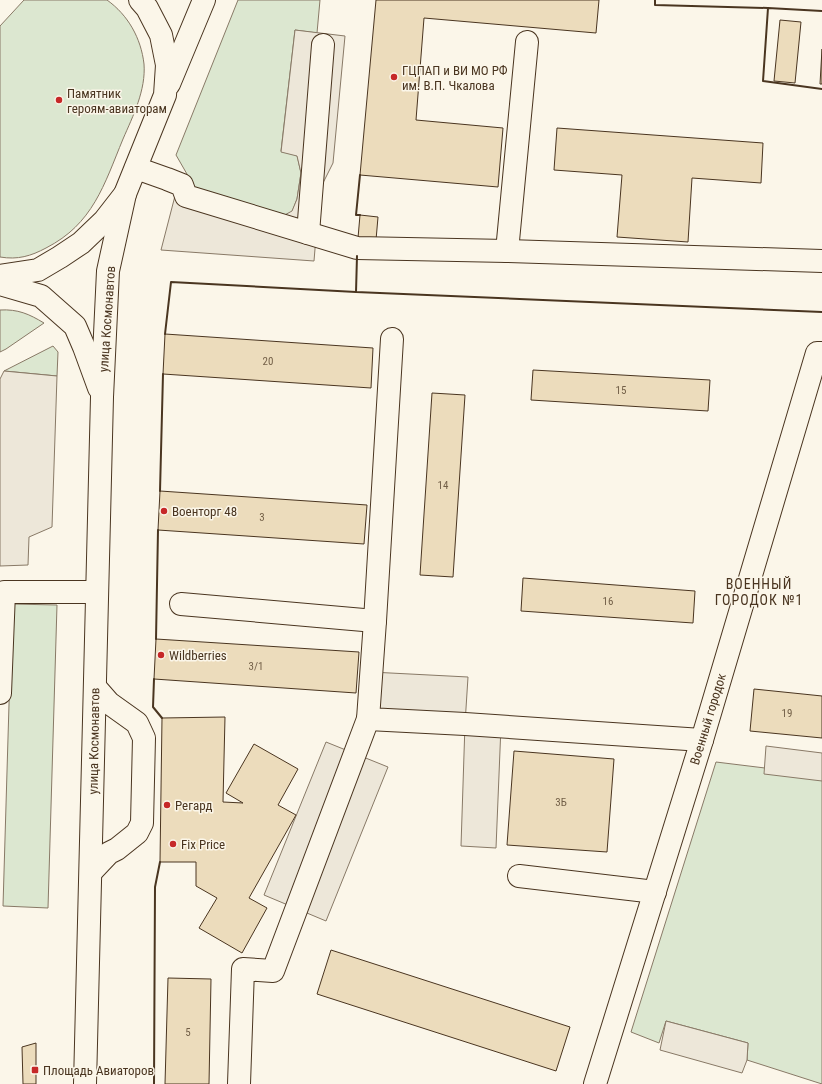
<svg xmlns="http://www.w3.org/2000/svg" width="822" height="1084" font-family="'Roboto Condensed',sans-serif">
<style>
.green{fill:#dce7d0;stroke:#887966}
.parking{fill:#ede7d9;stroke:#887966}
.building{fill:#ecdcbc;stroke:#4a3520}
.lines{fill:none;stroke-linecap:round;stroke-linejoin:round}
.minor-casing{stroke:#4a3520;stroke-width:24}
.major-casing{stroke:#4a3520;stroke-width:24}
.minor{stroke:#fbf6e9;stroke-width:22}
.major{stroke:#fbf6e9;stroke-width:22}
.wall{stroke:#4a3520;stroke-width:2}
.poi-dot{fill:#c62828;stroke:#fbf6e9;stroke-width:1.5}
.labels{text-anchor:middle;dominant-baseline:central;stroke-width:3;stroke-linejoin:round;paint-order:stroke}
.number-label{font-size:11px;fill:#725f47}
.poi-label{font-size:13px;fill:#4a3520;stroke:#fbf6e9;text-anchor:start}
.street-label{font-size:13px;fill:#4a3520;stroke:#fbf6e9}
.neighbourhood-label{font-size:14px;letter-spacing:1px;fill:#4a3520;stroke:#fbf6e9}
</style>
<rect width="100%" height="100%" fill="#fbf6e9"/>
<g class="green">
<path d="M24,0H107C128,15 141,38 144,64C146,90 133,116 123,139C104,185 93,224 46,248C31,256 18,260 0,257V26Z"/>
<path d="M238,0H320L317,33L295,30L281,151L297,155L301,173L297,199L292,212L281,217L195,188L176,155Z"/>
<path d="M0,310C18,309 29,314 44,323L6,349L0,352Z"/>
<path d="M53,346L58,352L57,376L4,371Z"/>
<path d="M12,604L57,605L48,908L3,906Z"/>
<path d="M716,762L822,775V1084L747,1060L748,1043L666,1021L659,1043L631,1032Z"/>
</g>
<g class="parking">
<path d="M295,30L345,36L333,163L320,189L314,261L161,250L176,192L281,217L292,211L297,199L301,173L297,156L281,152Z"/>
<path d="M4,371L57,376L52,527L29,537L28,565L0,566V379Z"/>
<path d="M371,672L468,677L465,724L501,726L496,848L461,846L465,724L368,719Z"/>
<path d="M326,742L388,767L326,921L264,895Z"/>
<path d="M766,746L822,753V781L764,774Z"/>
<path d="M666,1021L748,1043L747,1060L742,1073L660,1050Z"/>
</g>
<g class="building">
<path d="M376,0H599L596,33L424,18L416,120L503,128L498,187L360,175Z"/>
<path d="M780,20L801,22L795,83L774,81Z"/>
<path d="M822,49V84H820Z"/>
<path d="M557,128L763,143L761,183L692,178L688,242L617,237L622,175L554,170Z"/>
<path d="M360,215L378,217L376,240L358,238Z"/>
<path d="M165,334L373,348L371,388L163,374Z"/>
<path d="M533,370L710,380L708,411L531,400Z"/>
<path d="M432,393L465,395L453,577L420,575Z"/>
<path d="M160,491L367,505L364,544L158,530Z"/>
<path d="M523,578L695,591L693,623L521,611Z"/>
<path d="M156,639L359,652L356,693L154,679Z"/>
<path d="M754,689L822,696V738L750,731Z"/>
<path d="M225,717L223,802L243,803L226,793L254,744L298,769L278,805L296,815L249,898L267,908L242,953L199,928L217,898L196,886V862H160L162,718Z"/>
<path d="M514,751L614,759L607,852L507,845Z"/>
<path d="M331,950L570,1027L556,1071L317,994Z"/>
<path d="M168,978L211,979L209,1084H165Z"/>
<path d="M36,1043V1084H23L22,1047Z"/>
</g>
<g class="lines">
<g class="minor-casing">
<g id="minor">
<path d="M136,168L167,179L182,185L186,196L357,248L507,251L822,261"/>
<path d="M308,233L323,45"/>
<path d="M507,251L527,42"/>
<path d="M392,339L375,621L368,719L465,724L702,740"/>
<path d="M181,604L375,621"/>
<path d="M0,693L4,592H97"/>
<path d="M91,872L109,853L117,849L137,833L142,823L144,738L137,723L109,703L95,687"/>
<path d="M519,876L655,892"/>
<path d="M239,1084L243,969L273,971L368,719"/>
<path d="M595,1084L702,740L817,353H822"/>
</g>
</g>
<g class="major-casing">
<g id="major">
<path d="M169,84L204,0"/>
<path d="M0,276L38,270L60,257L81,243L104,221L125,194L165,95L167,65L161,35L147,8L140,0"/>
<path d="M0,284L41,296L75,326L84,347L99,388"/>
<path d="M85,1084L102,397L108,271L125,194"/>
</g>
</g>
<use href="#minor" class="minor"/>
<use href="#major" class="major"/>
<g class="wall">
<path d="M655,0V5L768,8"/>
<path d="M822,11L768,8L763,81L822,89"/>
<path d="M360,215H356L360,175"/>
<path d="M357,256L356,292L822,312"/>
<path d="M165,334L171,282L356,292"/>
<path d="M160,491L163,374"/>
<path d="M156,639L158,530"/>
<path d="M154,679L153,707L162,718"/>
<path d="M154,1084L155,887L160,862"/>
</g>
</g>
<g class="poi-dot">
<circle cx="394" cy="77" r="4"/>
<circle cx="59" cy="100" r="4"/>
<circle cx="164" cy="511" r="4"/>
<circle cx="161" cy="655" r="4"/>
<circle cx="167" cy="805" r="4"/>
<circle cx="173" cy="844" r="4"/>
<rect x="31" y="1066" width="8" height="8" rx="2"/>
</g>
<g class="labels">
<g class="number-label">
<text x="268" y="361">20</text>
<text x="621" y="390">15</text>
<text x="443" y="485">14</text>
<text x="262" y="517">3</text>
<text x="608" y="601">16</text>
<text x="256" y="666">3/1</text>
<text x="787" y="713">19</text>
<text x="561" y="802">3Б</text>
<text x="188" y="1032">5</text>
</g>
<g class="poi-label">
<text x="402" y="70">ГЦПАП и ВИ МО РФ<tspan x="402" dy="15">им. В.П. Чкалова</tspan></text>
<text x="67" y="93">Памятник<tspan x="67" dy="15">героям-авиаторам</tspan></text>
<text x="172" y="511">Военторг 48</text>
<text x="169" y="655">Wildberries</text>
<text x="175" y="805">Регард</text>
<text x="181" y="844">Fix Price</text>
<text x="43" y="1070">Площадь Авиаторов</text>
</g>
<g class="street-label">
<text transform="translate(107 319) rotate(-86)">улица Космонавтов</text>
<text transform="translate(708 719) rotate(-73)">Военный городок</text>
<text transform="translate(94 741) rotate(-89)">улица Космонавтов</text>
</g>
<g class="neighbourhood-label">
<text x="759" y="584">ВОЕННЫЙ<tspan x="759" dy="16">ГОРОДОК №1</tspan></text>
</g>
</g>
</svg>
